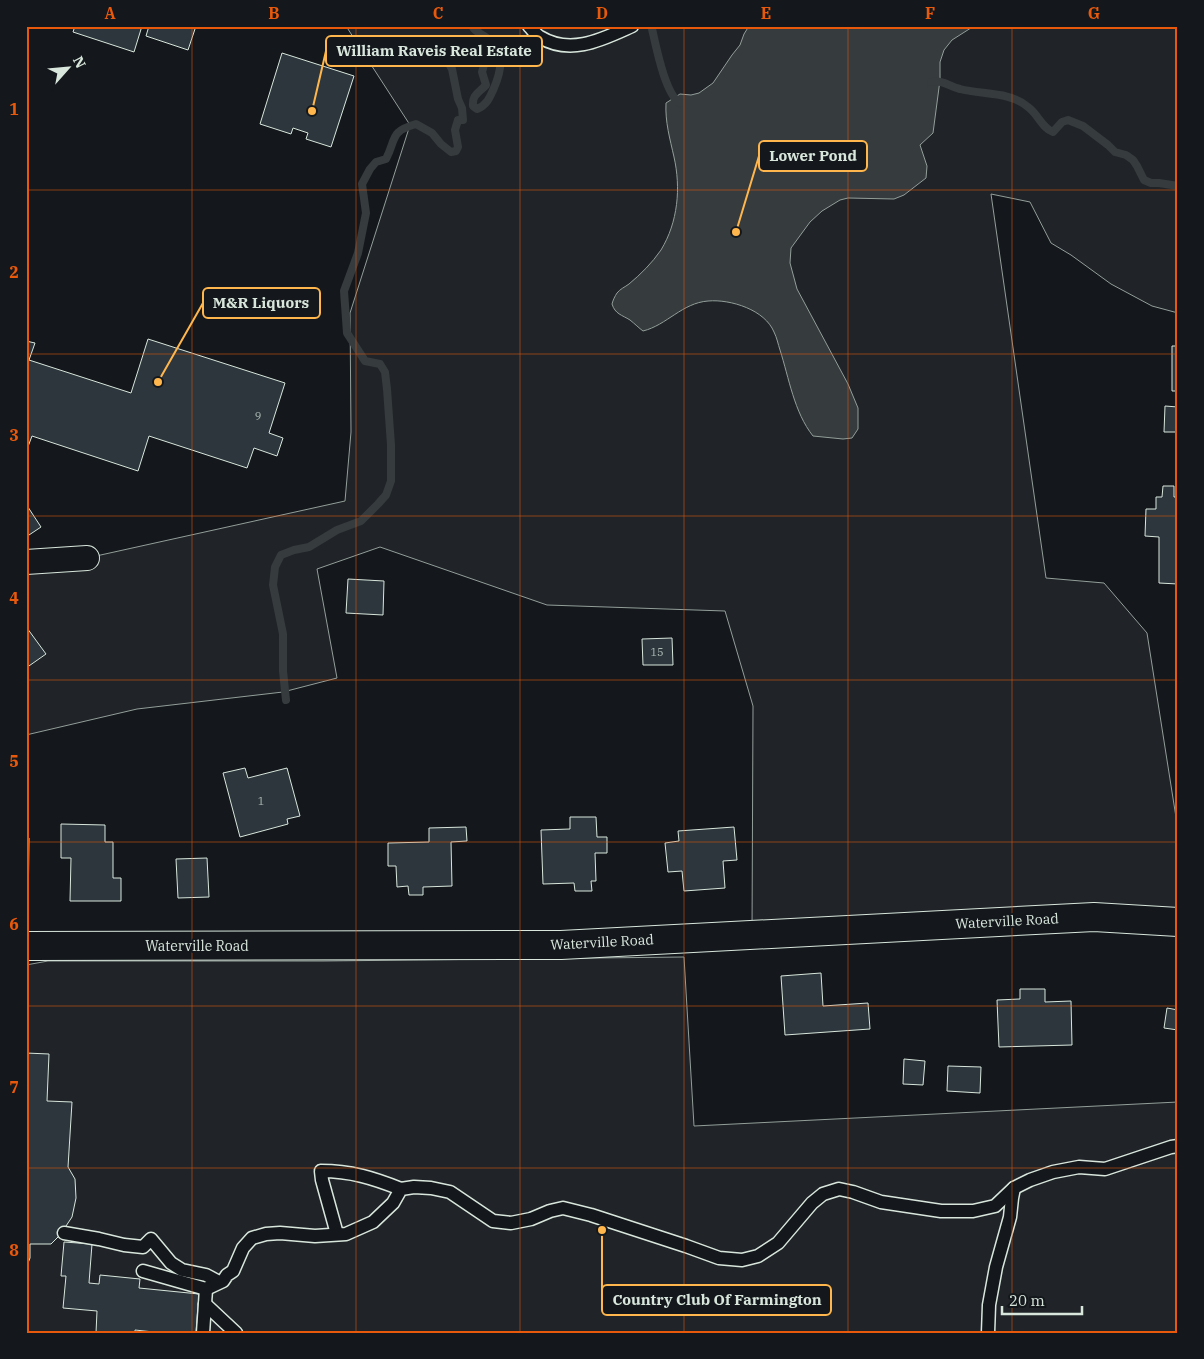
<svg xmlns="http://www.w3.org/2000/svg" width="1204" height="1359" font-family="'IBM Plex Serif',serif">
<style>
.green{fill:#202428;stroke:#939e99}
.water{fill:#363b3e;stroke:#939e99}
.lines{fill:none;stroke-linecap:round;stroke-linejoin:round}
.stream{stroke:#363b3e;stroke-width:8}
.building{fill:#2c363c;stroke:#d8e6dc}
.service-casing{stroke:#d8e6dc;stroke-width:15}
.minor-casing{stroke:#d8e6dc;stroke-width:26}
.trunk-casing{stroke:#d8e6dc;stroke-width:30}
.service{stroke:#14181c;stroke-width:12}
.minor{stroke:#14181c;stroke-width:24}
.trunk{stroke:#14181c;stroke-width:28}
.grid{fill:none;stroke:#e8590c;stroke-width:1;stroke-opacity:0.55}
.labels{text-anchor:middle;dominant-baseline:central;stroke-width:4;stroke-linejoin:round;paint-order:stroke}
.number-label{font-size:11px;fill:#adbab4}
.street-label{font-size:14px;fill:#d8e6dc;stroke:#14181c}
.leader{fill:none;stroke:#ffb74d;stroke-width:2}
.callout-dot{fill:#ffb74d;stroke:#14181c;stroke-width:2}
.callout{fill:#14181c;stroke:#ffb74d;stroke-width:2}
.callout-label{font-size:15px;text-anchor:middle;font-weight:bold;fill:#d8e6dc}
.neatline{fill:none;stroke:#e8590c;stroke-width:2}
.grid-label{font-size:16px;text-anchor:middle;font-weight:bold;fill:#e8590c}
</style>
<rect width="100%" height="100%" fill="#14181c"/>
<g class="green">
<path d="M346,26H1178V313L1152,306L1111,284L1071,255L1051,243L1030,202L991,194L1046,578L1104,583L1147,633L1178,830V922L752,934L753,706L725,611L547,605L380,547L317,569L337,678L283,692L137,709L26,735V562L87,558L345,501L351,432L350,313L410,125Z"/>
<path d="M684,957L694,1126L1178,1102V1333H26V965L48,961H324Z"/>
</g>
<path class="water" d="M749,26H974L952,40L944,50L940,62V80L933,133L920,145L927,166L926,178L904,195L894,199L848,198L840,200L822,211L810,222L791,248L790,263L797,289L848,384L858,408V429L852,438L843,439L813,436C794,412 789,378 780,350C778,344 777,338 774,332C765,310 731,299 708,301C682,303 667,325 643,331C639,328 635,324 630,320C622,315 615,314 612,304C613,300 615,296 617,293C620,289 625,287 629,284C641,274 652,263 661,250C678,222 681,188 674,157C670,139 665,122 666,103L680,94L691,95L699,93L713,83L732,55L740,45L744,34Z"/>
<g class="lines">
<g class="stream">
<path d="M652,29C656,46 665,94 680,103"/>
<path d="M931,82C945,80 947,86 960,89C983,95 1009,91 1028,107C1038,114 1042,128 1053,132L1062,122L1068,120L1083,126L1108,145L1115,152L1126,155L1133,160L1137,166L1144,180L1151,183H1159L1178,186"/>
<path d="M286,700L283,671V634L273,585L275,567L281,555L294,550L309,547L337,530L361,521L378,504L386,495L391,481V445L387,389L385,372L380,364L365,361L347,333L344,291L358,253L366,213L362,184L370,169L376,162L386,159C397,138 389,132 416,124L432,133L441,144L451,152L456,151L458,147L455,130L458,120H463L462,108L458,99L452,69L448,62L449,56L454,46L464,45L471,53L477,54L484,65L482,72L486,85C479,93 472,94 473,106L477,109C487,105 490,97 494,88C502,69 505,53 487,38C481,33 476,33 472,26"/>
</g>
</g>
<g class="building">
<path d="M75,26H142L134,52L73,32Z"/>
<path d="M149,26H196L188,50L146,36Z"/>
<path d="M282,53L354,76L331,147L306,139L308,133L293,128L291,134L260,124Z"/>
<path d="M1176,326H1178V391H1172V346H1176Z"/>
<path d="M148,339L285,383L269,433L283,438L277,456L254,448L247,468L149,436L138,471L32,436L26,452V341L35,343L29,360L131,393Z"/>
<path d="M1165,406L1178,407V432H1164Z"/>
<path d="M1163,486H1174V497H1178V584L1159,583V537L1145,536L1146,509H1156V497H1162Z"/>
<path d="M26,504L41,527L26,537Z"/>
<path d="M348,579L384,581L383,615L346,613Z"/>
<path d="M27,628L46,654L26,668V629Z"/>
<path d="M672,638L673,665H643L642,639Z"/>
<path d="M245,768L248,778L287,768L300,816L287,819L288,824L240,837L223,773Z"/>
<path d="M570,817H596L597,837H607V853H595L596,881H591L592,891H575L574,883L543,884L541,830L570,829Z"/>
<path d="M61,824L105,825V842H113V878H121V901H70L71,858H61Z"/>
<path d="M466,827L467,841L451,842L452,886L423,887V895H409L408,886L397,887L396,866H388V843L429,842V828Z"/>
<path d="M734,827L737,860L723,861L725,888L684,891L682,871L668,872L665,843L679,841L678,831Z"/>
<path d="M26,838H29L28,913H26Z"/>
<path d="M207,858L209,897L178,898L176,859Z"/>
<path d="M821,973L823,1006L868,1003L870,1029L785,1035L781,976Z"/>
<path d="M1020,989H1045V1002L1071,1001L1072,1045L999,1047L997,1000L1020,999Z"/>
<path d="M1167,1008L1178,1010V1030L1164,1028Z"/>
<path d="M26,1053L49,1054L47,1101L72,1102L68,1167L75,1179L76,1198L72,1217L60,1235L51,1244H30V1258L28,1263L27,1297Z"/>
<path d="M904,1059L925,1061L923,1085L903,1084Z"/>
<path d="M948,1066L981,1067L980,1093L947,1091Z"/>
<path d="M64,1242L92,1244L89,1283L99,1284L100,1275L140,1279L139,1288L199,1294L196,1333H163L135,1330V1333H96L97,1311L63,1308L66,1276H61Z"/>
</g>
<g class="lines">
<g class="service-casing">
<g id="service">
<path d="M529,26C533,30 536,35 540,37C571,56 603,39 632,26"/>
<path d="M64,1233L99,1239L124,1245L143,1247L151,1239L171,1263L182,1270L206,1275L219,1282"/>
<path d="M337,1234L322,1180L321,1171C351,1171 373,1178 401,1189"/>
<path d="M143,1271L206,1289L223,1281L227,1275L233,1271L243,1248L252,1238L266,1234L280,1233L315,1236L346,1234L373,1222L393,1203L401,1189L414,1187L431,1188L450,1192L493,1221L511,1223L531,1219L550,1211L563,1208L591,1215L686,1246L719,1258L742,1260L758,1256L778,1243L812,1203L823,1194L839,1189L853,1192L881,1202L941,1211H973L995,1206L1014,1188L1030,1180L1053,1172L1079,1167L1105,1169L1171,1147L1178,1146"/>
<path d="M205,1304L236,1333"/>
<path d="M203,1333L206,1289"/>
<path d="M988,1333L989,1305L996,1267L1010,1217L1012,1198L1014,1188"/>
</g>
</g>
<g class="minor-casing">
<path id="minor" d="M26,562L87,558"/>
</g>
<g class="trunk-casing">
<path id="trunk" d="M26,946L561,945L1094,917L1178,922"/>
</g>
<use href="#service" class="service"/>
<use href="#minor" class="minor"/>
<use href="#trunk" class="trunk"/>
</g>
<path class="grid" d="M192,26V1333M356,26V1333M520,26V1333M684,26V1333M848,26V1333M1012,26V1333M26,190H1178M26,354H1178M26,516H1178M26,680H1178M26,842H1178M26,1006H1178M26,1168H1178"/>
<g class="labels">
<g class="number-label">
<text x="258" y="416">9</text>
<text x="657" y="652">15</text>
<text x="261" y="801">1</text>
</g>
<g class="street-label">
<text transform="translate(1007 921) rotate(-3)">Waterville Road</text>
<text transform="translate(602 942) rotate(-3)">Waterville Road</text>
<text x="197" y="946">Waterville Road</text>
</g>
</g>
<path class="leader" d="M312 111L326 51M736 232L759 156M158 382L203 303M602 1230L602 1300"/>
<g class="callout-dot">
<circle cx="312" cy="111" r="5"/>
<circle cx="736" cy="232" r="5"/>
<circle cx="158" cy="382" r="5"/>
<circle cx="602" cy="1230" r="5"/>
</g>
<g class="callout">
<rect x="326" y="36" width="216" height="30" rx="5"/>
<rect x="759" y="141" width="108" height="30" rx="5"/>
<rect x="203" y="288" width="117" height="30" rx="5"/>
<rect x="602" y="1285" width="229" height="30" rx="5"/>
</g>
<g class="callout-label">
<text x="434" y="56">William Raveis Real Estate</text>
<text x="813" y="161">Lower Pond</text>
<text x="261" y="308">M&amp;R Liquors</text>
<text x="717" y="1305">Country Club Of Farmington</text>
</g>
<rect width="1204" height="1359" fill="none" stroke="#14181c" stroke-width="55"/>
<g transform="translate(68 68) rotate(63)" stroke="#14181c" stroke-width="4" paint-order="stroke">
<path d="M0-4L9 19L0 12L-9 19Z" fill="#d8e6dc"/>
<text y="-8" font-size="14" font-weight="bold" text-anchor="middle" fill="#d8e6dc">N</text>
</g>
<path d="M1002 1306v8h80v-8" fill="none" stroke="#d8e6dc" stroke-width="2.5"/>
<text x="1009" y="1306" font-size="15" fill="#d8e6dc" stroke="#14181c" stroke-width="4" paint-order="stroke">20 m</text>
<rect x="28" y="28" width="1148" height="1304" class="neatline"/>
<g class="grid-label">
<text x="110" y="19">A</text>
<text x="274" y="19">B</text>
<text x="438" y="19">C</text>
<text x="602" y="19">D</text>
<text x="766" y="19">E</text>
<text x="930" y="19">F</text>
<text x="1094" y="19">G</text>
<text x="14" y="115">1</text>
<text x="14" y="278">2</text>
<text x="14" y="441">3</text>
<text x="14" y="604">4</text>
<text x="14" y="767">5</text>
<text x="14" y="930">6</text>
<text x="14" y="1093">7</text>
<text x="14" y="1256">8</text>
</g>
</svg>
